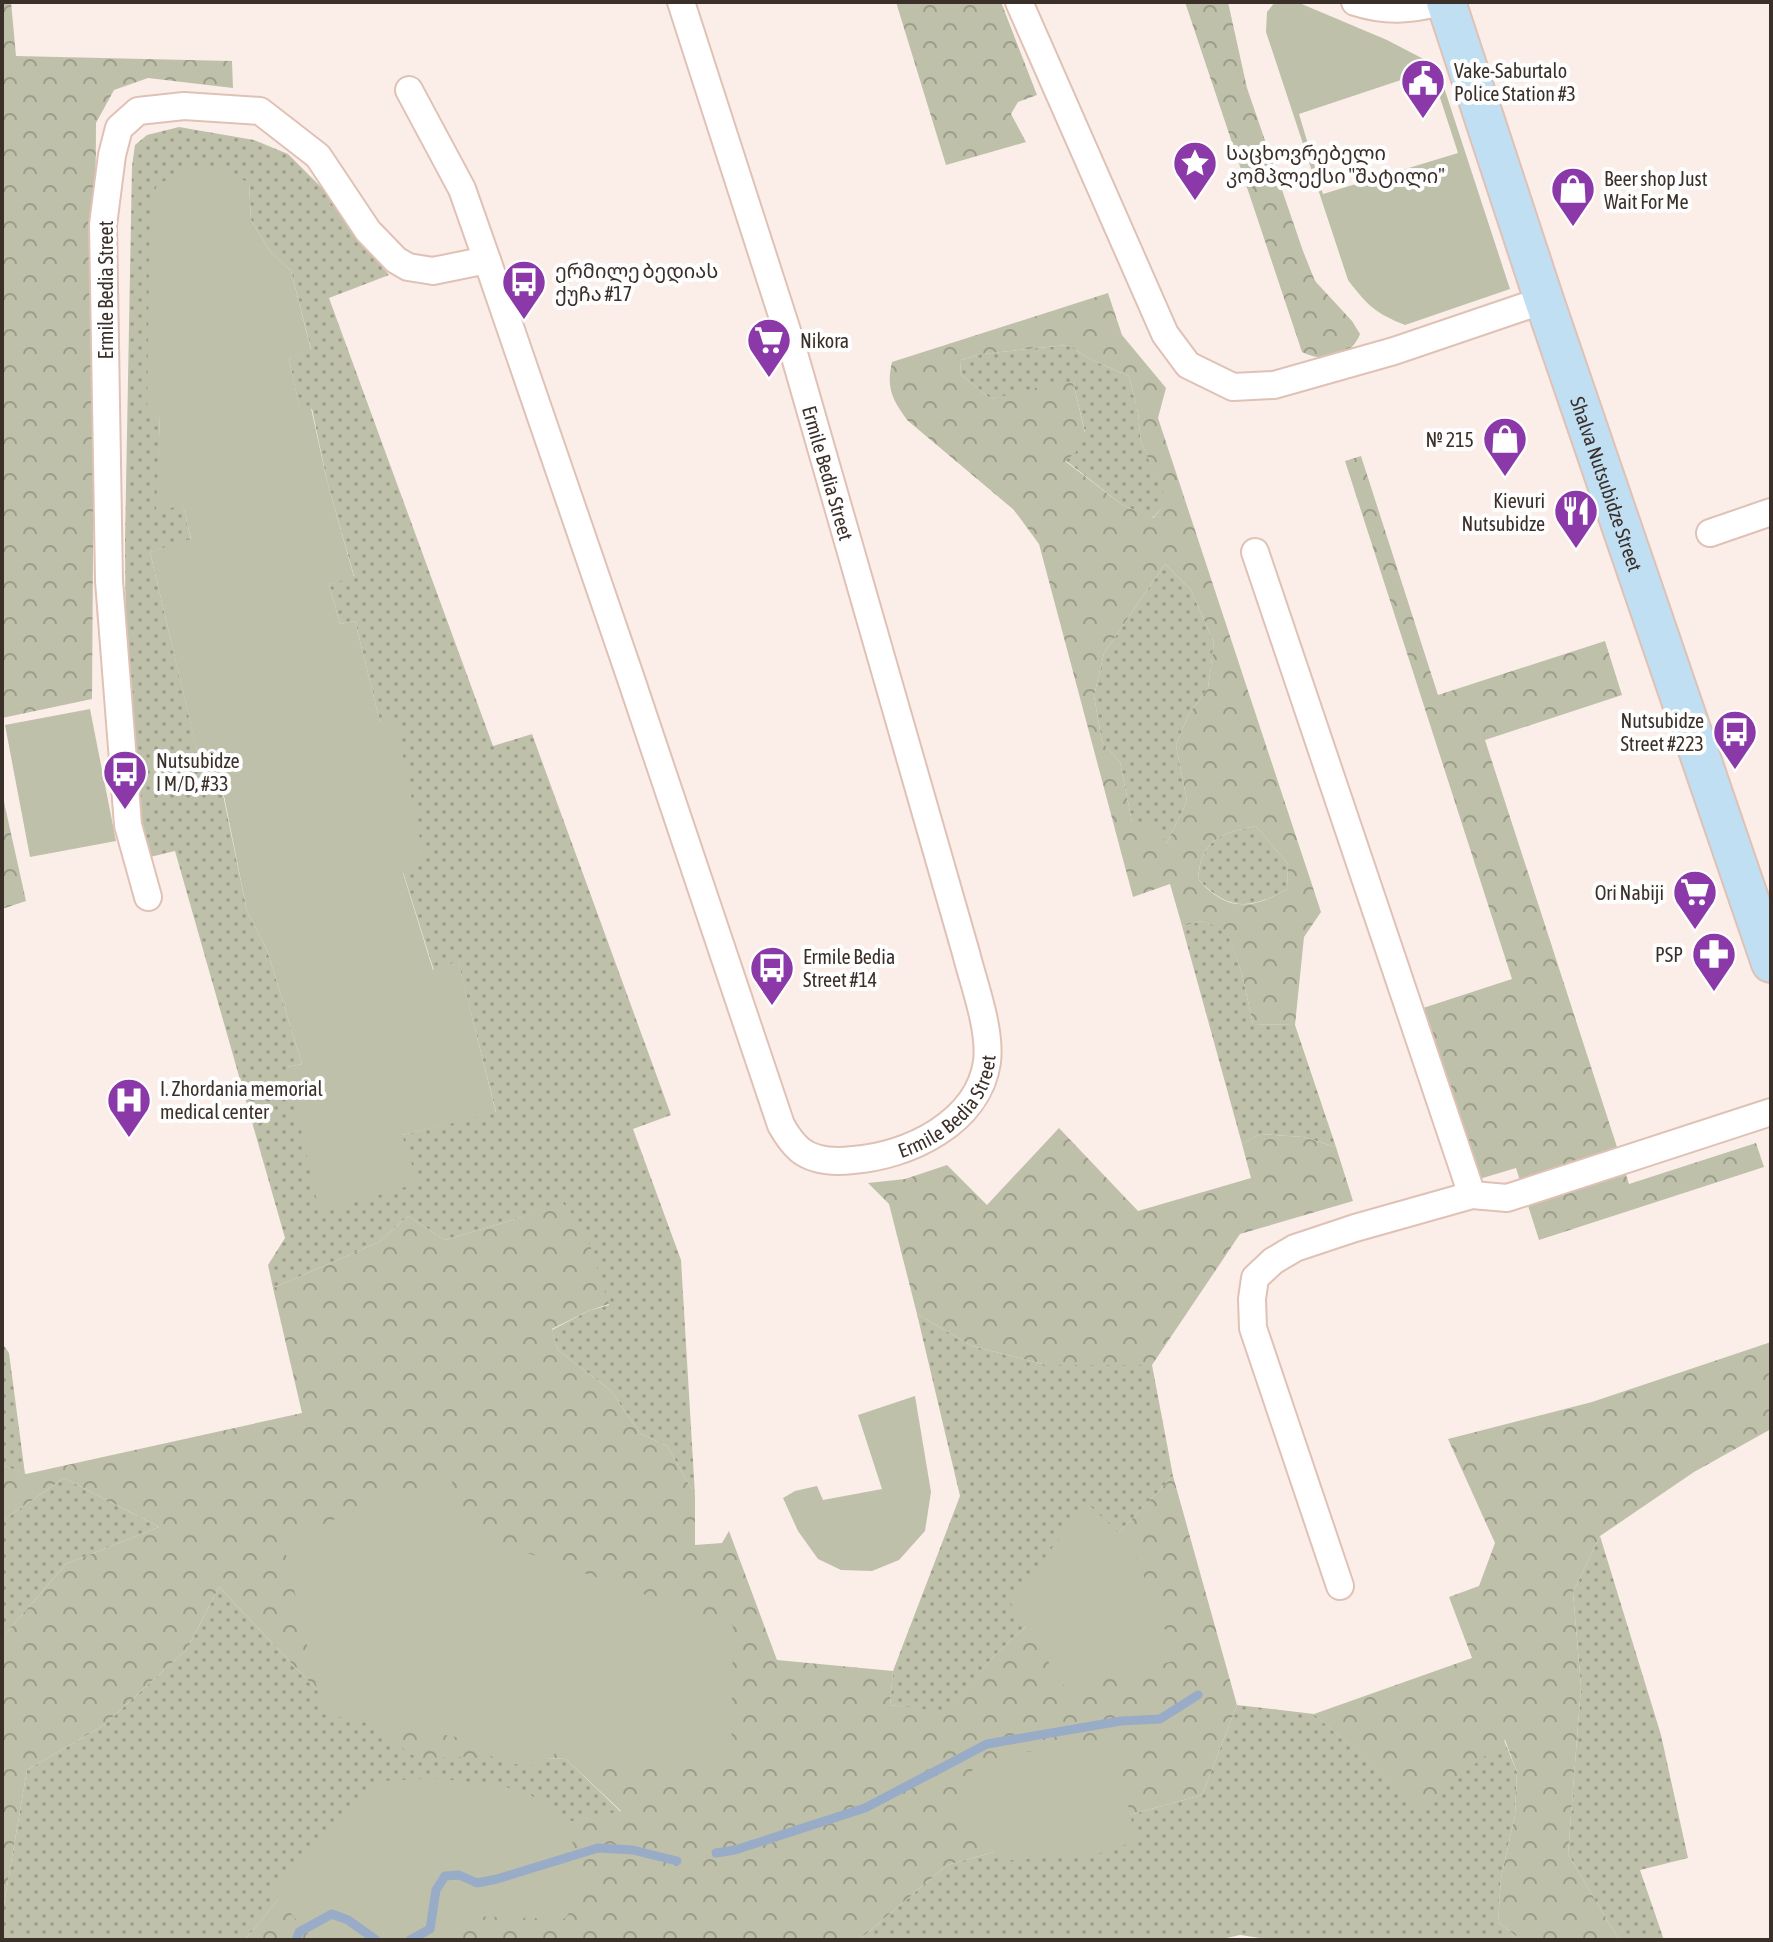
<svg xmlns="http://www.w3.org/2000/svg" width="1773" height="1942" font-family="'Asap Condensed','Noto Sans Georgian',sans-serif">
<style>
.grass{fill:url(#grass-dots);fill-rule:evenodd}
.forest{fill:url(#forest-crowns);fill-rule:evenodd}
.green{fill:#bec0a9;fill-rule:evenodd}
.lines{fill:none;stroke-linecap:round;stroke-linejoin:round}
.stream{stroke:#99acc7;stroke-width:9}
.minor-casing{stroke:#e0c1b5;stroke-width:30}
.secondary-casing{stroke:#e0c1b5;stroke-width:42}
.minor{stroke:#fff;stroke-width:26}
.secondary{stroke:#c0dff2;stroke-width:38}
.labels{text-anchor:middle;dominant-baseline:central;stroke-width:8;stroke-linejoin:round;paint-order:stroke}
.poi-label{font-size:20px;fill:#3b2f2a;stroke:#fefefe;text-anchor:start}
.street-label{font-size:20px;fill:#3b2f2a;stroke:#fefefe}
</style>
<defs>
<pattern id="grass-dots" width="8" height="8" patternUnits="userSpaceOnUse" patternTransform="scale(2)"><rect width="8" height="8" fill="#bec0a9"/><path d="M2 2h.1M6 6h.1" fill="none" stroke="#9c9c8a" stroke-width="1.8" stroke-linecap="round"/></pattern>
<pattern id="forest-crowns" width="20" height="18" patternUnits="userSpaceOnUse" patternTransform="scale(2)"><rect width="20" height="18" fill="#bec0a9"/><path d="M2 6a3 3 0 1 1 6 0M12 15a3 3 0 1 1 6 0" fill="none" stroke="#9c9c8a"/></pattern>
</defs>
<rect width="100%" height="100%" fill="#fbeee9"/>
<g class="grass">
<path d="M179,127L254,140L288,154L324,190L353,233L389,275L329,298L493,746L532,734L671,1115L633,1129L681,1260L695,1495L667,1446L641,1434L610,1390L558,1350L552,1330L588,1311L609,1305L562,1202L516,1219L445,1240L408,1216L379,1242L273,1288L268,1265L285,1238L175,851L146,858L126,694L125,541L132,166L135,145L147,135ZM249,183L251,220L270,251L291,271L311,349L289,359L300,410L312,409L327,481L354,576L329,584L340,624L355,621L380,722H395L403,872L434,971L458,962L496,1112L402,1135L287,1067L302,1064L267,950L247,911L220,780L205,784L150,552L191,540L183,504L157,511L160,414H148Z"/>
<path d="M1067,345L1092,360L1129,376L1138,413L1141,442L1168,502L1152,518L1121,504L1065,460L1085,432L1073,382L991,399L960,374L961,360L981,354Z"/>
<path d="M1165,564L1191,590L1214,643L1208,688L1189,714L1176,745L1187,801L1167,843L1132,822L1120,762L1102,742L1094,696L1104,653Z"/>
<path d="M1256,826L1288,864L1287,889C1251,910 1227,911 1198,879C1201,839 1221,833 1256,826Z"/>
<path d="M1202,921L1226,929L1242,974L1253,1024L1295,1025L1336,1147L1303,1137L1260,1134L1242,1144L1182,926Z"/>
<path d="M917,1314L972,1346L1047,1365H1152L1173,1476L1056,1598L993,1657L946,1713L890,1705L893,1671L960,1496Z"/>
<path d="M2,1343L9,1353L25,1474L2,1465Z"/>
<path d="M64,1478L159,1527L66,1564L2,1638V1521Z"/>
<path d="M1600,1536L1661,1735L1688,1858L1640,1870L1664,1940H1619L1568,1854L1581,1687L1573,1592Z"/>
<path d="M219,1587L318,1691L506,1756L566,1759L621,1812L553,1825L313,1857L245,1940H2V1916L27,1770L104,1725L187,1649Z"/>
<path d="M1237,1705L1314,1714L1420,1807L1504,1740L1517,1772L1515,1815L1501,1878L1498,1922L1521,1940H1273L1240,1935L1218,1940H859L947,1865L1202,1795Z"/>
</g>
<g class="forest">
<path d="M2,2H11L16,56L232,61L233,88L148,78L114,90L96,123L92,699L2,718Z"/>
<path d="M896,2H1001L1037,95L1018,102L1011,114L1026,142L946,165Z"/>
<path d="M1185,2H1228L1247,88L1303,251L1315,281L1352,321L1360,334C1351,358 1324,363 1302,352Z"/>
<path d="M1108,293L1122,335L1166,388L1158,418L1321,912L1304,937L1295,1025L1253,1024L1242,974L1226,930L1202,921L1182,926L1170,884L1133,897L1039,544L1014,510L907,420C892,399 886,388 892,362ZM1067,345L1092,360L1129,376L1138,413L1141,442L1167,502L1153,518L1121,504L1065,461L1076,452L1085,433L1073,382L1054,383L991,399L960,374L961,360L981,354ZM1165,564L1191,590L1214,643L1208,688L1189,714L1176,745L1187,801L1167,843L1148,823L1132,822L1120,762L1102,742L1094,696L1104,653ZM1256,826L1288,864L1287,889C1251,910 1226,912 1198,879C1201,839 1221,833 1256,826Z"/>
<path d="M1361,456L1438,695L1605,641L1622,695L1485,740L1629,1184L1756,1143L1764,1167L1539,1240L1516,1168L1476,1180L1420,1009L1512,979L1345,461Z"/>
<path d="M2,793L26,901L2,909Z"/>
<path d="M1059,1128L1138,1211L1251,1178L1242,1144L1260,1134L1303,1137L1336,1147L1353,1201L1240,1234L1152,1365H1047L972,1346L917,1314L889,1204L868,1183L905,1179L947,1165L987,1205Z"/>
<path d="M561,1201L584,1227L609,1304L588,1311L552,1329L558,1350L610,1390L641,1434L667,1446L695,1495V1545L722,1543L729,1531L777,1660L893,1671L890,1705L946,1712L993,1657L1056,1598L1173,1476L1237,1705L1202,1795L947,1865L859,1940H245L313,1857L553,1825L621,1811L566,1759L506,1756L417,1758L318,1691L219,1587L187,1649L104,1725L27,1770L2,1916V1638L66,1564L159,1527L64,1478L2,1521V1465L26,1474L302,1413L273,1288L379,1242L408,1216L445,1240L516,1219Z"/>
<path d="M1771,1342V1429L1694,1472L1600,1536L1573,1592L1581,1687L1568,1854L1619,1940H1521L1498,1922L1501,1878L1515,1815L1517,1772L1505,1740L1420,1808L1314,1714L1472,1658L1449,1597L1479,1586L1495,1543L1448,1439L1592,1402Z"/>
</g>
<g class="green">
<path d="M1275,2H1297L1387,40L1437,66L1510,289L1405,325C1375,313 1368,306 1348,280L1266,32L1267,12ZM1431,70L1458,153L1323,194L1299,114Z"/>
<path d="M187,166H218L249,183L251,220L270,251L291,271L311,350L289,359L300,409L311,408L327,481L354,577L329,584L340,624L355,621L380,722H396L425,863L403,873L433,970L458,961L496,1113L402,1135L418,1183L327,1211L316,1197L287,1067L302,1064L267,950L247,911L221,781L205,785L150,552L191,539L183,505L156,512L160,415L147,414L150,201L157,186Z"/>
<path d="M90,709L116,841L30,857L5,725Z"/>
<path d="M915,1396L931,1492L925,1531L899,1560L872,1571L841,1570L818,1559L798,1531L783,1498L795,1491L817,1486L823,1500L882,1489L858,1415Z"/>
<path d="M451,1479L457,1500L480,1536L733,1626L731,1767L607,1769L558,1752L535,1766L504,1763L456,1737L323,1714L283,1542L378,1500Z"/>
<path d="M1087,1503L1131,1544L1177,1660L1066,1689L1010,1602Z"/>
<path d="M1085,1740L1115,1744L1136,1841L1100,1853L1004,1861L962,1826L957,1784L983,1761Z"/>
<path d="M433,1778L490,1784L525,1791L565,1819L588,1891L564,1919L467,1916L440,1940H314L272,1892L325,1832L382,1781Z"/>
</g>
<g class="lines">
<g class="stream">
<path d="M716,1853L735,1850L865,1808L987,1744L1121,1721L1160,1719L1198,1695"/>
<path d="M296,1940L299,1932L332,1914L348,1920L376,1940"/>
<path d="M410,1940L430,1929L436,1890L445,1876L459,1875L477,1883L497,1879L598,1848L633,1850L677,1861"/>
</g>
<g class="minor-casing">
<g id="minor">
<path d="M1019,2L1165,334L1188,365L1233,387L1274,385L1394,351L1544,300"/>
<path d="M1355,2C1386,12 1410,10 1442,2"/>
<path id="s1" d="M409,90L462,189L487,260L629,673L781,1125C786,1134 792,1143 800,1150C814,1161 836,1162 853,1160C908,1156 978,1123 987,1062C991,1029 974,985 966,953L791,343L681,2"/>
<path d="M1710,533L1771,512"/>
<path d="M1255,552L1472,1195"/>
<path d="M148,897L128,825L109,581L103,225L112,155L119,128L138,111L184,106L260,111L318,156L368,231L396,260L408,267L433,271L487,260"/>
<path d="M1340,1586L1253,1328L1252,1299L1255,1278L1273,1261L1295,1248L1355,1228L1472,1195L1507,1198L1771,1112"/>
</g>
</g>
<g class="secondary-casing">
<g id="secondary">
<path id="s2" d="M1446,2L1544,300L1771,963"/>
</g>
</g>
<use href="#minor" class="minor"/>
<use href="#secondary" class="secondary"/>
</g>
<defs>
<g id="civic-pin" transform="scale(2.3)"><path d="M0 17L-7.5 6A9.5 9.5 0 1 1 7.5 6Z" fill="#8b39a8" stroke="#fefefe"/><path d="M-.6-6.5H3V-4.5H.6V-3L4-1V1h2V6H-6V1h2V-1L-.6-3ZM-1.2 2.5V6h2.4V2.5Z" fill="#fff"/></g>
<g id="sight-pin" transform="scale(2.3)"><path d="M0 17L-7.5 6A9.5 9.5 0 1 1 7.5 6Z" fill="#8b39a8" stroke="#fefefe"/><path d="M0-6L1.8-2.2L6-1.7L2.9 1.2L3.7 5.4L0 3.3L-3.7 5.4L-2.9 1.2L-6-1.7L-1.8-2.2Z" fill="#fff"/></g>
<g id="shop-pin" transform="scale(2.3)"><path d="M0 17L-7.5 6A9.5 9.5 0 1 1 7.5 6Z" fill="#8b39a8" stroke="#fefefe"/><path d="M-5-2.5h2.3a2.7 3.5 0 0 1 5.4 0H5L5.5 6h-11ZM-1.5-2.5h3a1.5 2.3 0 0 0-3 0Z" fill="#fff"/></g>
<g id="bus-pin" transform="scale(2.3)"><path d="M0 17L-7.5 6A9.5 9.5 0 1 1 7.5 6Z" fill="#8b39a8" stroke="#fefefe"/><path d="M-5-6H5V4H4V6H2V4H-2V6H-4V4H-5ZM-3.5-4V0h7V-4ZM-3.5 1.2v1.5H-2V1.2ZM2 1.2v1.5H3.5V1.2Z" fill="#fff"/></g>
<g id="supermarket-pin" transform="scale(2.3)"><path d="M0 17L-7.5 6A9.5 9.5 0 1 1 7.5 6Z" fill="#8b39a8" stroke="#fefefe"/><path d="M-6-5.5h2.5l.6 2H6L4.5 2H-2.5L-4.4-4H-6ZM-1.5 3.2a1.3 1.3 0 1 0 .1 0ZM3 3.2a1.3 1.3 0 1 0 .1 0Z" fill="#fff"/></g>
<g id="restaurant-pin" transform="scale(2.3)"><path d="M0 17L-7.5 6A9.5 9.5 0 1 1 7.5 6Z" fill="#8b39a8" stroke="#fefefe"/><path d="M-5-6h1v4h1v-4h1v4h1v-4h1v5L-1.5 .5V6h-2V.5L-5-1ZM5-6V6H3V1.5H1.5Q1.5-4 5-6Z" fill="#fff"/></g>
<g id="pharmacy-pin" transform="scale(2.3)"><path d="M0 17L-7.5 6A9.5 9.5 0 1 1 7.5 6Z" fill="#8b39a8" stroke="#fefefe"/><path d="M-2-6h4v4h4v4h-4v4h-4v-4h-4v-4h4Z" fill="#fff"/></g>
<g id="hospital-pin" transform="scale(2.3)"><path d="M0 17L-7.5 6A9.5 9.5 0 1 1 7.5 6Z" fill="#8b39a8" stroke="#fefefe"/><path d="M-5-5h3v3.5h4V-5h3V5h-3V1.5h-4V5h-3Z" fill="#fff"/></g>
</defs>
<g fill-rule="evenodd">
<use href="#civic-pin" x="1423" y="81"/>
<use href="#sight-pin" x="1195" y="163"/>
<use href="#shop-pin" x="1573" y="189"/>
<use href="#bus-pin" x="524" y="282"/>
<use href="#supermarket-pin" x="769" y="340"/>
<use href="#shop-pin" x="1505" y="439"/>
<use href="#restaurant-pin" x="1576" y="511"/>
<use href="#bus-pin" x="1735" y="732"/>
<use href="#bus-pin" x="125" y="772"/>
<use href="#supermarket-pin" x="1695" y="892"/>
<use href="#pharmacy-pin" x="1714" y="954"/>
<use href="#bus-pin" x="772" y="968"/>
<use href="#hospital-pin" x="129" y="1100"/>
</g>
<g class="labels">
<g class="poi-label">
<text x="1454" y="70">Vake-Saburtalo<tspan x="1454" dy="23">Police Station #3</tspan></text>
<text x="1226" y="152">საცხოვრებელი<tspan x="1226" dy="23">კომპლექსი "შატილი"</tspan></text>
<text x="1604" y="178">Beer shop Just<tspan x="1604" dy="23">Wait For Me</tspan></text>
<text x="555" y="270">ერმილე ბედიას<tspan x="555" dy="23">ქუჩა #17</tspan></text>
<text x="800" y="340">Nikora</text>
<text x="1474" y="439" text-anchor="end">№ 215</text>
<text x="1545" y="500" text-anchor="end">Kievuri<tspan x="1545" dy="23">Nutsubidze</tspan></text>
<text x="1704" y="720" text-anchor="end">Nutsubidze<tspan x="1704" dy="23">Street #223</tspan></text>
<text x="156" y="760">Nutsubidze<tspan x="156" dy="23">I M/D, #33</tspan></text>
<text x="1664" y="892" text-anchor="end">Ori Nabiji</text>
<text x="1683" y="954" text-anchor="end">PSP</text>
<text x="803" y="956">Ermile Bedia<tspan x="803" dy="23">Street #14</tspan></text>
<text x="160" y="1088">I. Zhordania memorial<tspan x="160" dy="23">medical center</tspan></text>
</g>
<g class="street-label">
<text transform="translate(105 290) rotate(-90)">Ermile Bedia Street</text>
<text transform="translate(828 473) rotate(74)">Ermile Bedia Street</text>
<text stroke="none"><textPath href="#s2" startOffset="508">Shalva Nutsubidze Street</textPath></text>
<text stroke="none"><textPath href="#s1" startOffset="1304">Ermile Bedia Street</textPath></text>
</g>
</g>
<rect width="1773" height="1942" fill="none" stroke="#3b2f2a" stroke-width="8"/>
</svg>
